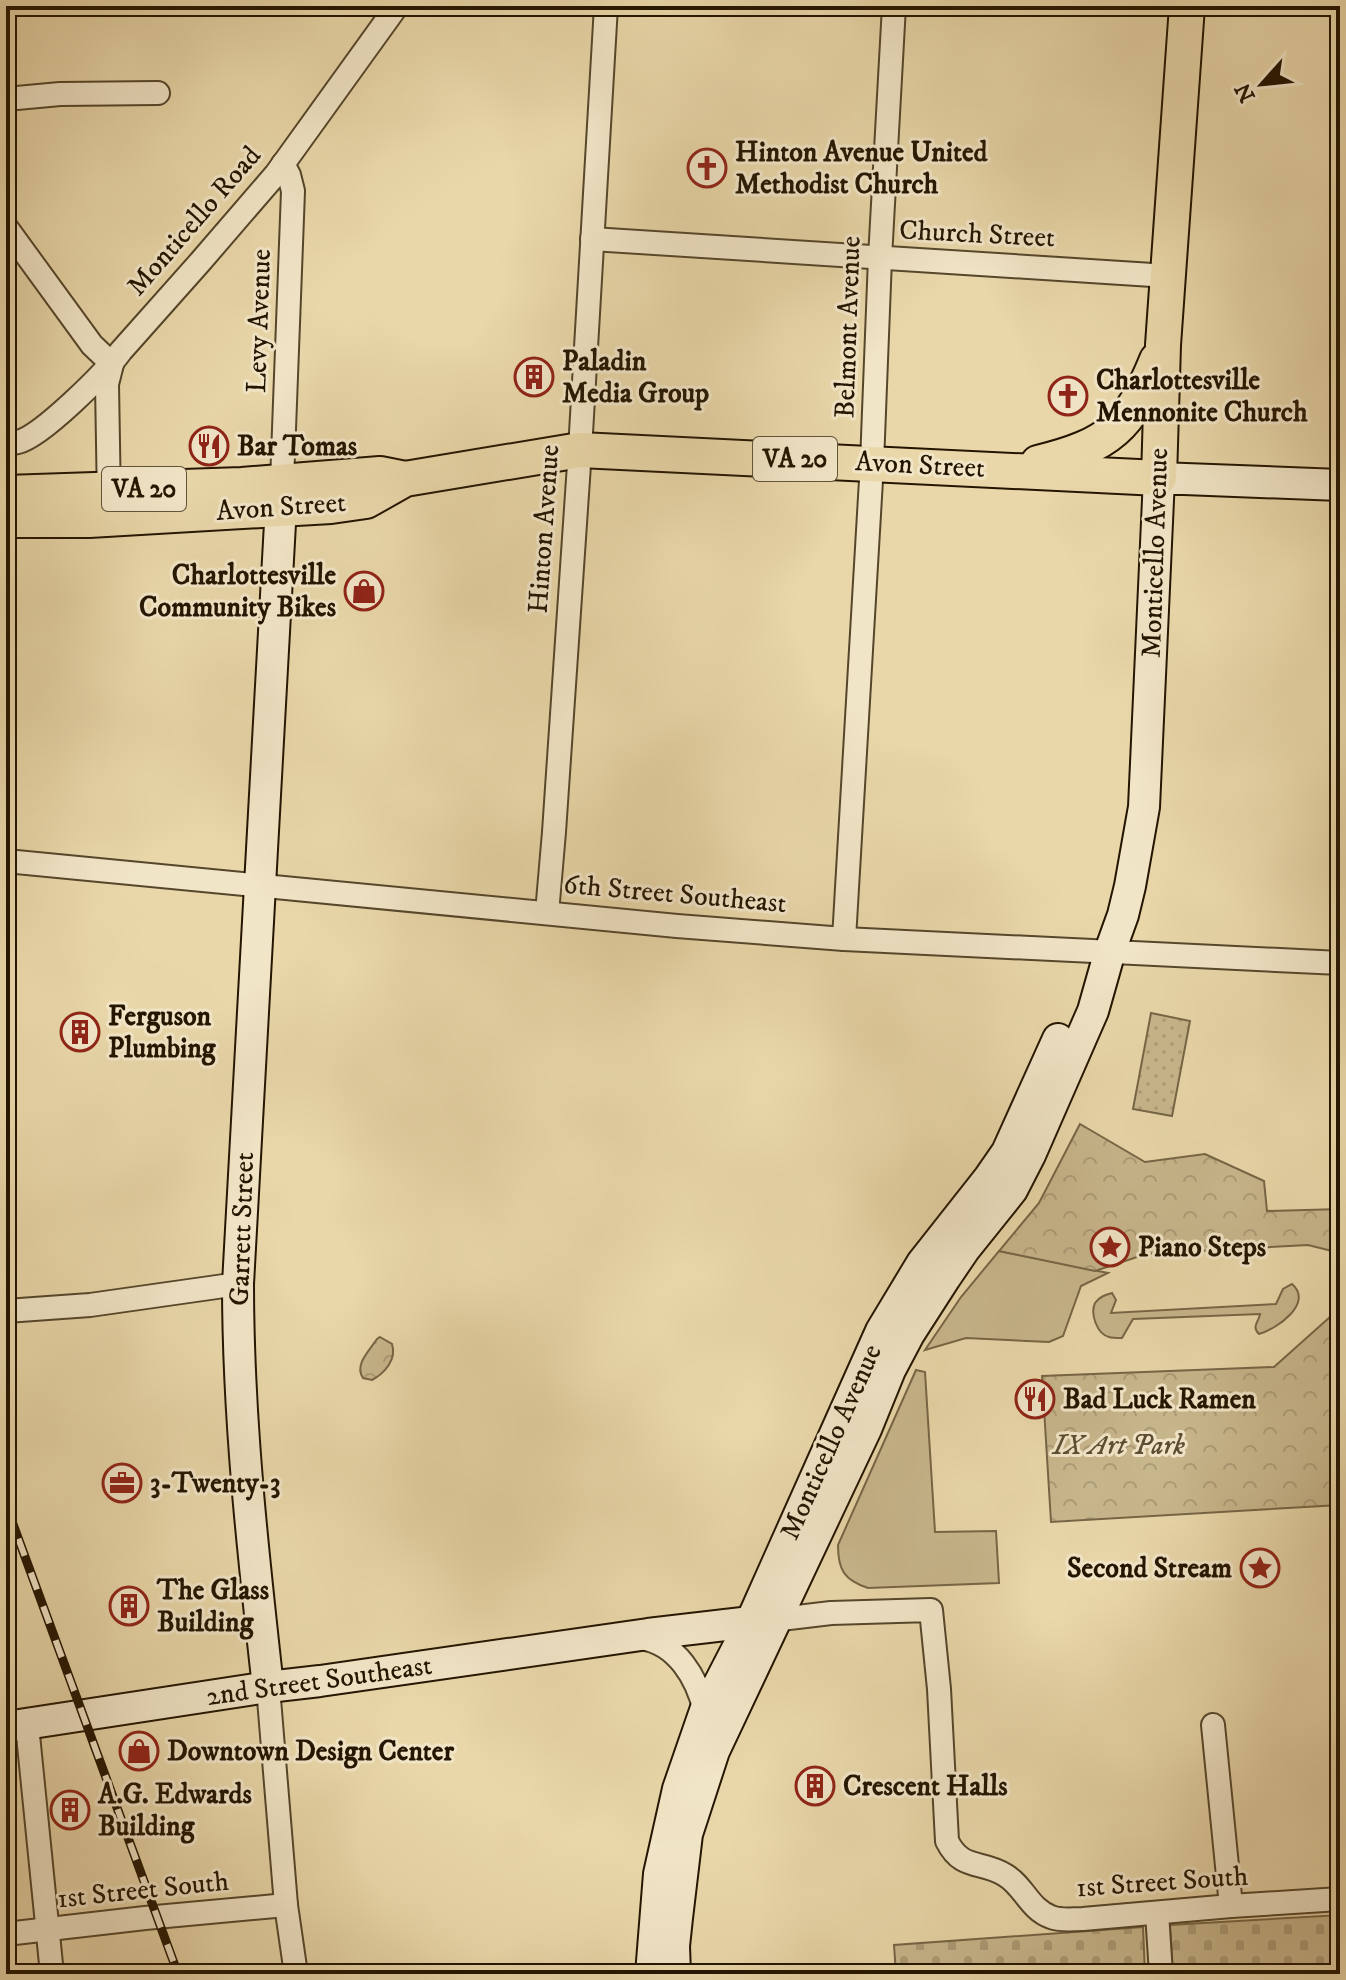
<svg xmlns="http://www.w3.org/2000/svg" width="1346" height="1980" font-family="'IM FELL DW Pica',serif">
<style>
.grass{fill:#c8b68c;stroke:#766646;stroke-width:2}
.forest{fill:url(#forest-crowns);stroke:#766646;stroke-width:2}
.cemetery{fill:url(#cemetery-stones);stroke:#766646;stroke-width:2}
.garden{fill:url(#garden-dots);stroke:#766646;stroke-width:2}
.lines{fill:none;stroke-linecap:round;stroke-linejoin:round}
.street-casing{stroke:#55462b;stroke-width:26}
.secondary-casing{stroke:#241501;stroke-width:34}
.primary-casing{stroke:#241501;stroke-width:38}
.street{stroke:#f1e5c7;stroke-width:22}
.secondary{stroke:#f1e5c7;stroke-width:30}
.primary{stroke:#e9d7a9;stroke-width:34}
.rail-casing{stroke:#241501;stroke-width:9}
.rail{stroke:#f1e5c7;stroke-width:6;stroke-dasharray:18;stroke-linecap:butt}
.labels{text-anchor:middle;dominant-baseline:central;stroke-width:6;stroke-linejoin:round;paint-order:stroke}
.shield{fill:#f1e5c7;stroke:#62533c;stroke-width:2}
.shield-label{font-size:26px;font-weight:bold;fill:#241501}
.poi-label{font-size:28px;font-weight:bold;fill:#241501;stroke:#f1e5c7;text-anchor:start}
.street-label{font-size:28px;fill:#241501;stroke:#f1e5c7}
.park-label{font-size:28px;font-style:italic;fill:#5d4d32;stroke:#f1e5c7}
</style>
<defs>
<pattern id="forest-crowns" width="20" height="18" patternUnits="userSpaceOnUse" patternTransform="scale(2)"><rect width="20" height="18" fill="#c8b68c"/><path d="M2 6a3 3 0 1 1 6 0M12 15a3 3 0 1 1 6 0" fill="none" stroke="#ac9c77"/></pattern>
<pattern id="cemetery-stones" width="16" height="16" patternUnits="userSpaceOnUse" patternTransform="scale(2)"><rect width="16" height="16" fill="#c8b68c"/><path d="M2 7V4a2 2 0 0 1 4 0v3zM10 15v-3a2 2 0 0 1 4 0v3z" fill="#ac9c77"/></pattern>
<pattern id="garden-dots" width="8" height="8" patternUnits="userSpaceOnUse" patternTransform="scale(2)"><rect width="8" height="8" fill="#c8b68c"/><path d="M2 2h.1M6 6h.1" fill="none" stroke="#ac9c77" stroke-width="1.8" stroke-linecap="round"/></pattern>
</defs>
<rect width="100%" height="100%" fill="#e9d7a9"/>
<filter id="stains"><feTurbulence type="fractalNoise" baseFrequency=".0025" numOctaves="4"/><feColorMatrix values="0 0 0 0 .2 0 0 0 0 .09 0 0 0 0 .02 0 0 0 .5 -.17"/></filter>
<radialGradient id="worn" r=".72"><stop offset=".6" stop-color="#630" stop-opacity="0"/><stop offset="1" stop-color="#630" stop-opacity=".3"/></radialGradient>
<g class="grass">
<path d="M999,1251L1108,1273L1081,1286L1063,1336L1049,1342L966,1338L925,1350L961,1297Z"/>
<path d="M1292,1284C1314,1303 1277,1329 1259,1334C1251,1326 1259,1322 1260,1314L1133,1319L1122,1338C1119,1338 1112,1338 1109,1337C1097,1334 1090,1314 1095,1303C1099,1297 1105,1295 1112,1293L1116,1300L1111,1313L1276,1304L1283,1289Z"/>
<path d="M916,1370L925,1372L935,1532L996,1531L999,1583L868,1588C844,1580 838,1570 838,1545Z"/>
</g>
<g class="forest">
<path d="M1080,1124L1145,1162L1205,1154L1264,1181L1267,1211L1340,1209V1253L1308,1245L1146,1254L1095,1271L999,1251L1039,1203Z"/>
<path d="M1340,1308V1505L1051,1522L1042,1376L1274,1367Z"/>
<path d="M380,1337L392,1344C397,1359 385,1373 372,1380L363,1378C354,1365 369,1351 377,1339Z"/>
</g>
<g class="cemetery">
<path d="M1340,1915V1974H1173L1170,1925Z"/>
<path d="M1143,1927L1145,1974H896L894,1945Z"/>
</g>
<path class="garden" d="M1151,1013L1190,1021L1172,1116L1133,1109Z"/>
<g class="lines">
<g class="street-casing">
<g id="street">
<path d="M6,99L60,94L158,93"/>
<path d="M6,227L92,345L112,364"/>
<path d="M592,239L1168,276"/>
<path d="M6,441C9,442 15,443 18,442C42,436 106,372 121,351L201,261L276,174L397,6"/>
<path d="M282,482L293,191L289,175L283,164"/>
<path d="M109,502L107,384L112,364"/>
<path d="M6,861L677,926L844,939L1340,963"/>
<path d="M547,913L554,832L580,450L606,6"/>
<path d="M844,939L872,463L880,258L894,6"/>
<path d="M6,1311L90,1305L238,1284"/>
<path d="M764,1621L831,1613L931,1610L939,1689L947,1841C962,1871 981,1860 1005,1875C1024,1886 1029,1909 1051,1917C1061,1921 1072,1919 1083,1919L1231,1906L1340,1899"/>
<path d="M641,1638C677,1643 697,1678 705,1711"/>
<path d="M268,1687L286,1905L296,1974"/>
<path d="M27,1725L52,1974"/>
<path d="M1213,1725L1231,1906"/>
<path d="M1157,1913L1161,1974"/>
<path d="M6,1934L145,1918L286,1905"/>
</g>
</g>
<g class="secondary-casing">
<g id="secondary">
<path d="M268,1687C253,1553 238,1418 238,1284L282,487"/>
<path d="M6,1727L268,1687L320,1681L648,1634L751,1622"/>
<path d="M651,1974L659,1874L678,1789L705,1711L751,1622L881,1331L922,1263L989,1178L1007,1152L1058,1039"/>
<path d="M675,1974L674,1946L677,1918L687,1834L714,1751L866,1429L890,1370L909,1334L945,1278L964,1250L1012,1190L1030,1155L1093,1011L1110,951L1123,915L1130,886L1144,807L1159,478L1340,485"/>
</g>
</g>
<g class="primary-casing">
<g id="primary">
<path d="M1038,463C1110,445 1129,428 1157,360"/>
<path d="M6,493L242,485L380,474L405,479"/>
<path d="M6,520H89L331,506L366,501L405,479L580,450L1159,478L1163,345L1187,6"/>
</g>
</g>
<use href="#street" class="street"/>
<use href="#secondary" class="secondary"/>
<use href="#primary" class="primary"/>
<g class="rail-casing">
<path id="rail" d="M6,1505L178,1974"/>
</g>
<use href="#rail" class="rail"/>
</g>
<defs>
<g id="church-ring" transform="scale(2)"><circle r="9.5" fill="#f1e5c7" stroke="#8f2418" stroke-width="1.5"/><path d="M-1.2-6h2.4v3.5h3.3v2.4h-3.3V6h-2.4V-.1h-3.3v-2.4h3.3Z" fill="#8f2418"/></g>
<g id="building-ring" transform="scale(2)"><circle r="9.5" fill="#f1e5c7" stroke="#8f2418" stroke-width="1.5"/><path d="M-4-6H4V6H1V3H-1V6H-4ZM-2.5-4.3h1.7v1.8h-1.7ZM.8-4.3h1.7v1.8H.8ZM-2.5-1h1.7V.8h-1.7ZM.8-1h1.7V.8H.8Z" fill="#8f2418"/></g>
<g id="restaurant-ring" transform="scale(2)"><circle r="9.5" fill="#f1e5c7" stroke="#8f2418" stroke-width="1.5"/><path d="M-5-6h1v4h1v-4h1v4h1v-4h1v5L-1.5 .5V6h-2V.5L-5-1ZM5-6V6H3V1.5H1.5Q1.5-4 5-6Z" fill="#8f2418"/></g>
<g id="shop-ring" transform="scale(2)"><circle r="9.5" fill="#f1e5c7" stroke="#8f2418" stroke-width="1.5"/><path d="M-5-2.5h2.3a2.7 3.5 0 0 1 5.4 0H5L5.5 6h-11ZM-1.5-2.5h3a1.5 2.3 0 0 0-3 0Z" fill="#8f2418"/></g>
<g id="sight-ring" transform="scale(2)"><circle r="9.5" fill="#f1e5c7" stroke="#8f2418" stroke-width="1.5"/><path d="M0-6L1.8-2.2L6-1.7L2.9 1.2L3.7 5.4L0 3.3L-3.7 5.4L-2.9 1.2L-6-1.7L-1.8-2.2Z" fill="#8f2418"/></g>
<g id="office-ring" transform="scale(2)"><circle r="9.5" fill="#f1e5c7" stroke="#8f2418" stroke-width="1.5"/><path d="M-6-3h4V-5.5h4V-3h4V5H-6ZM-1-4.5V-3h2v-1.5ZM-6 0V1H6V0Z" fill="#8f2418"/></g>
</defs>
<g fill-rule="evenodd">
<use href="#church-ring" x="707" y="168"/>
<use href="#building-ring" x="534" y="377"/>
<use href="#church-ring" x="1068" y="396"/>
<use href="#restaurant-ring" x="209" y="446"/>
<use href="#shop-ring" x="364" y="591"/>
<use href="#building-ring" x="80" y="1032"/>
<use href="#sight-ring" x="1110" y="1247"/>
<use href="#restaurant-ring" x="1035" y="1399"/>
<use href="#office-ring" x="122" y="1483"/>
<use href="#sight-ring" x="1260" y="1568"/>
<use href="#building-ring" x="129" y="1606"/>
<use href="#shop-ring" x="139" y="1751"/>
<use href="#building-ring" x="815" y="1786"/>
<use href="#building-ring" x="70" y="1810"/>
</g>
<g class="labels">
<g class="shield">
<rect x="753" y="437" width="84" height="44" rx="6"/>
<rect x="102" y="467" width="84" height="44" rx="6"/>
</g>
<g class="shield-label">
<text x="795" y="459">VA 20</text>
<text x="144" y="489">VA 20</text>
</g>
<g class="poi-label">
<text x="735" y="152">Hinton Avenue United<tspan x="735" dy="32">Methodist Church</tspan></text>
<text x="562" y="361">Paladin<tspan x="562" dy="32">Media Group</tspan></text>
<text x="1096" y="380">Charlottesville<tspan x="1096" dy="32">Mennonite Church</tspan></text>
<text x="237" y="446">Bar Tomas</text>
<text x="336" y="575" text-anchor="end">Charlottesville<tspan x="336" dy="32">Community Bikes</tspan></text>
<text x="108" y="1016">Ferguson<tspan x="108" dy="32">Plumbing</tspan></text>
<text x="1138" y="1247">Piano Steps</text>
<text x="1063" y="1399">Bad Luck Ramen</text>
<text x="150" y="1483">3-Twenty-3</text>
<text x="1232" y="1568" text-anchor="end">Second Stream</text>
<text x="157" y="1590">The Glass<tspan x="157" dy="32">Building</tspan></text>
<text x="167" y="1751">Downtown Design Center</text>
<text x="843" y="1786">Crescent Halls</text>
<text x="98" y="1794">A.G. Edwards<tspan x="98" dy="32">Building</tspan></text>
</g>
<g class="street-label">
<text transform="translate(194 221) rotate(-49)">Monticello Road</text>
<text transform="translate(977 234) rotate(3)">Church Street</text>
<text transform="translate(259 321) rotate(-88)">Levy Avenue</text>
<text transform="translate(848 327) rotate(-88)">Belmont Avenue</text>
<text transform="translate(920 465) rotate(3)">Avon Street</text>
<text transform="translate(281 507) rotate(-4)">Avon Street</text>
<text transform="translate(544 529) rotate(-86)">Hinton Avenue</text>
<text transform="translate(1155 553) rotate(-88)">Monticello Avenue</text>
<text transform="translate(675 894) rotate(5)">6th Street Southeast</text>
<text transform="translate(242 1229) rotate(-88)">Garrett Street</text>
<text transform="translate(831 1442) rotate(-66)">Monticello Avenue</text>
<text transform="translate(319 1681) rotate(-8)">2nd Street Southeast</text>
<text transform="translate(1162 1882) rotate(-4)">1st Street South</text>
<text transform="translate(143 1890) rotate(-6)">1st Street South</text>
</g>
<g class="park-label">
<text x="1119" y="1445">IX Art Park</text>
</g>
</g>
<rect width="1346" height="1980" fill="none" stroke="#e9d7a9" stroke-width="32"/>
<rect x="8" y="8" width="1330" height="1964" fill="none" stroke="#241501" stroke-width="4"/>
<rect x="16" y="16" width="1314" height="1948" fill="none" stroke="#241501" stroke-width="2"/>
<g transform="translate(1262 84) rotate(243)" stroke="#f1e5c7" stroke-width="6" paint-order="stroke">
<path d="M0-6L14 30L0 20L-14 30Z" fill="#241501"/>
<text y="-12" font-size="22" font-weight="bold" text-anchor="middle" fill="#241501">N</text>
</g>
<rect width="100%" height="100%" filter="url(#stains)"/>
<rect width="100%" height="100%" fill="url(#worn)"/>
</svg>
